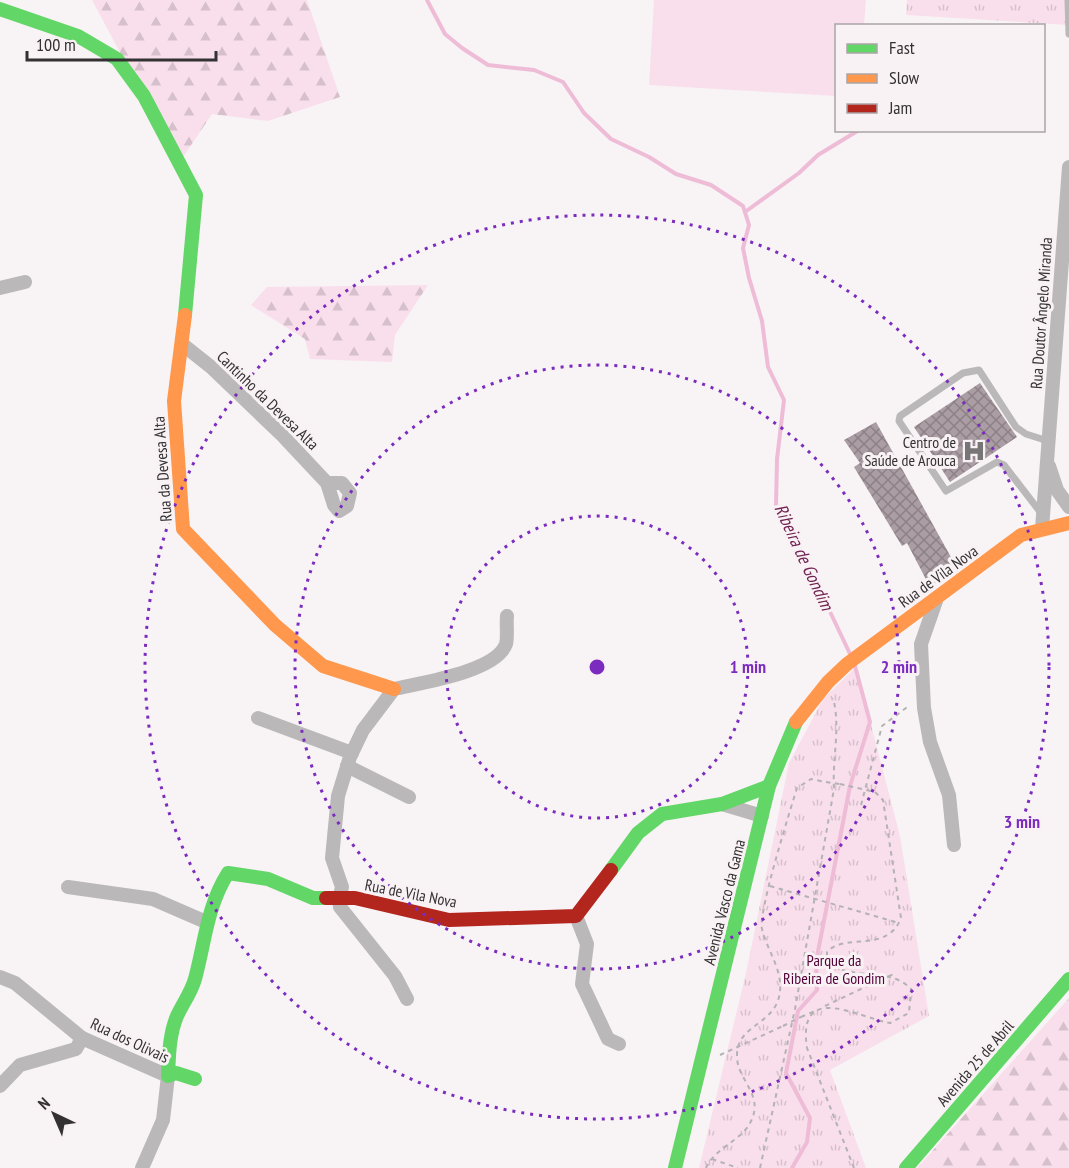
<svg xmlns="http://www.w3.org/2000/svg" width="1069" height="1168" font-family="'PT Sans Narrow',sans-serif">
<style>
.grass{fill:#f9dfec}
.forest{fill:url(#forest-firs)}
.park{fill:url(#park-tufts)}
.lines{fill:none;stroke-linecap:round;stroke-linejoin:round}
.stream{stroke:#eebcd6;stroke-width:4}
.building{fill:url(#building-cross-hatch)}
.path{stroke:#b4b2b3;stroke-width:2;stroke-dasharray:4.5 4.5;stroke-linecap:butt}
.lane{stroke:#bab8b9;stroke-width:7}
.street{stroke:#bab8b9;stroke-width:14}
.fast{stroke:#63d668;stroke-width:14}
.slow{stroke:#ff974d;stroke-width:14}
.jam{stroke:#b3261e;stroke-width:14}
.path-bridge{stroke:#b4b2b3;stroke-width:2;stroke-dasharray:4.5 4.5;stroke-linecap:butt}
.ring{fill:none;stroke:#7b2cbf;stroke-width:3;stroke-dasharray:3 6}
.labels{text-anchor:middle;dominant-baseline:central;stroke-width:6;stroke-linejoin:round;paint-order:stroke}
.street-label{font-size:16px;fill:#333132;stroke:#f9f2f5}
.poi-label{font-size:16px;fill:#333132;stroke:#f9f2f5;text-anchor:end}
.park-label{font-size:16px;fill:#510037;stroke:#f9f2f5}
.water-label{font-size:18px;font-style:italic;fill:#702252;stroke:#f9f2f5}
.centre{fill:#7b2cbf;stroke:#f9f2f5;stroke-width:3}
.ring-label{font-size:18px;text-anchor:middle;font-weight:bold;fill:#7b2cbf;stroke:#f9f2f5;stroke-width:6;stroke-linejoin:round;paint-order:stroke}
</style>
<defs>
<pattern id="forest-firs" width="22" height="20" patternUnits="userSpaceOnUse" patternTransform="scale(1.5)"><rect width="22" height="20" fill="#f9dfec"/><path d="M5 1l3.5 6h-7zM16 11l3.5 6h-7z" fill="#d6c0cb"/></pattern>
<pattern id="park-tufts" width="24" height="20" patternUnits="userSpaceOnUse" patternTransform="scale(1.5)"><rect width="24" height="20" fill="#f9dfec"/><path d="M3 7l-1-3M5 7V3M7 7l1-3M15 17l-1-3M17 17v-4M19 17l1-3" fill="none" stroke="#d6c0cb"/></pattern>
<pattern id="building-cross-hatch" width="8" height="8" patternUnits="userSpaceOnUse" patternTransform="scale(1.5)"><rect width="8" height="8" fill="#ab9da4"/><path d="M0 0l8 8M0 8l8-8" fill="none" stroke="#8c8186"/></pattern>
</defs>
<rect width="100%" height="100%" fill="#f8f3f5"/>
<path class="grass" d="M654,0H866L864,25L836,26V96L649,85Z"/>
<g class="forest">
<path d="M92,0H307L340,97L268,121L212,114L179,163Z"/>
<path d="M428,285L395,335L392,362L310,359L305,339L251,305L267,287Z"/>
<path d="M1069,998V1168H917Z"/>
</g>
<g class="park">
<path d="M907,0H1069V25L906,15Z"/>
<path d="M856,667L900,836L929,1016L830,1070L866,1168H699L746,973L789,763L823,699Z"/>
</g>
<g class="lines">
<g class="stream">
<path d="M427,0L445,34L462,48L488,65L534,70L563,82L584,113L611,139L649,157L676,174L711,185L743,206L749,225L743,248L749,278L762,321L768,367L784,400L777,459L776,506L788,523L851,656"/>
<path d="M745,212L799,173L818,155L859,130"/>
<path d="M792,1168L807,1142L810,1118L786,1073L798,1011L817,990L816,962L850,786L870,722L855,666"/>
</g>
</g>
<g class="building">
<path d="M980,383L1017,437L950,482L914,427Z"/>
<path d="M876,422L957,568L930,587L907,543L902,546L854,467L860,463L844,440Z"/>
</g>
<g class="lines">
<g class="path">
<path d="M840,784L875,792L883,800L901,918C887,954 845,932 827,952V961C850,982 890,966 911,989L909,1013L890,1023C857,1017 797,981 807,1048L854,1168"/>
<path d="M861,805L882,726L910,705"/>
<path d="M770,886L899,923"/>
<path d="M825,1006L880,980"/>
<path d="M801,1017L815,1011"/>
<path d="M720,1055L783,1026"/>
<path d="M712,1159L738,1168"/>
<path d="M706,1168C715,1147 744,1140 752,1119C763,1093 736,1079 737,1055C737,1028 767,1025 777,1003C788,976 768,954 762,929C758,912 790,811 797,788L811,779L826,782"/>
<path d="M760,1168L795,1009L834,789C832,759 841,727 833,698"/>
</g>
<g class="lane">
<path d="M1068,0L1069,34"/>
<path d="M1041,513L1004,465L997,462L946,491L899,421L900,416L963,373L979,370L1016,427L1026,434L1048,441"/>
</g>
<g class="street">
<path d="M0,288L25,282"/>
<path d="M182,344L211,367L282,435L327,483L334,505L339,511L347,506L350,493L342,483H327"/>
<path d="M1049,466L1057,490L1069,507"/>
<path d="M1042,529L1069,167"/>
<path d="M936,601L921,644L924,708L930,742L949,795L954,845"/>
<path d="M258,718L352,753"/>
<path d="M347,766L409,797"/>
<path d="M722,804L762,816"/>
<path d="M68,887L153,899L206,922"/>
<path d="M576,916L587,944L582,984L608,1039L619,1044"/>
<path d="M0,977L15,983L82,1038L168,1076L163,1120L142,1168"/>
<path d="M407,999L395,976L340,907L339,900L342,887L332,858L338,796L350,757L363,730L394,689C419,683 496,672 506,644C508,637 506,624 507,616"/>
<path d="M0,1086L20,1065L76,1049L82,1038"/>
</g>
<g class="fast">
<path d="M0,9L78,36L117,59L144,96L196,195L185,315"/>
<path d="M611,870L638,833L662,814L722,804L769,786"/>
<path d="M195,1079L176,1073L168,1076C169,1056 169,1035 177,1016C183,1003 191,993 195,979C205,942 207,906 228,873L268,879L313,898H326"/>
<path d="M675,1168L769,786L796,722"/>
<path d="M906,1168L1069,979"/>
</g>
<g class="slow">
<path d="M185,315L174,401L183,529L275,625L323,666L394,689"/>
<path d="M796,722L828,682L847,664L1021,535L1069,523"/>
</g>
<path class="jam" d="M326,898H355L449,920L576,916L611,870"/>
<g class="path-bridge">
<path d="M826,782L840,784"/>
<path d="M880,980L894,974"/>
<path d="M783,1026L801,1017"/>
</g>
</g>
<g class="ring">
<circle cx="597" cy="667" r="151"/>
<circle cx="597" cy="667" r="302"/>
<circle cx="597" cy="667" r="452"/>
</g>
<defs>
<g id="hospital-bare" transform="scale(1.8)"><path d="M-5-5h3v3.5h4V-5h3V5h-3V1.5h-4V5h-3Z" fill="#787576" stroke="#f9f2f5" stroke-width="2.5" paint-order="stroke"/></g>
</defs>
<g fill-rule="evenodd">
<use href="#hospital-bare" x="974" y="451"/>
</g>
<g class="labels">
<g class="street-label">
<text transform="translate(1041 313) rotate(-86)">Rua Doutor Ângelo Miranda</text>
<text transform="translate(268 400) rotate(44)">Cantinho da Devesa Alta</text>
<text transform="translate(162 469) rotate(-94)">Rua da Devesa Alta</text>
<text transform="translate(938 576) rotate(-36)">Rua de Vila Nova</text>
<text transform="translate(411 893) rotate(11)">Rua de Vila Nova</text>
<text transform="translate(724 902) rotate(-76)">Avenida Vasco da Gama</text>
<text transform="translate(130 1040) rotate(25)">Rua dos Olivais</text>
<text transform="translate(975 1063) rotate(-49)">Avenida 25 de Abril</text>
</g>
<g class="poi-label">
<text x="956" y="442">Centro de<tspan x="956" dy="18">Saúde de Arouca</tspan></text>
</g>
<g class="park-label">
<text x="834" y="960">Parque da<tspan x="834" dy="18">Ribeira de Gondim</tspan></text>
</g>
<g class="water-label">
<text transform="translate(804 557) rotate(65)">Ribeira de Gondim</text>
</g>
</g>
<circle cx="597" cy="667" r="9" class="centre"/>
<g class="ring-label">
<text x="748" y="673">1 min</text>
<text x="899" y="673">2 min</text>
<text x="1022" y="828">3 min</text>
</g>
<rect x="835" y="24" width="210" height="108" fill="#f9f2f5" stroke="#aaa5a7" stroke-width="1.5"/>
<rect x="847" y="44" width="30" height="9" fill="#63d668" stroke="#aaa5a7" stroke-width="1.5"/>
<text x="889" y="54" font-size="18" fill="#333132">Fast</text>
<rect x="847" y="74" width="30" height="9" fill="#ff974d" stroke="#aaa5a7" stroke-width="1.5"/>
<text x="889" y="84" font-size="18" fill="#333132">Slow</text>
<rect x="847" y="104" width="30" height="9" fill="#b3261e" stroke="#aaa5a7" stroke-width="1.5"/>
<text x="889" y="114" font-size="18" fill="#333132">Jam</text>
<g transform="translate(54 1114) rotate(316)" stroke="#f9f2f5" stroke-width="4.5" paint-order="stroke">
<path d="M0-4.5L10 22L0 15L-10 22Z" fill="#333132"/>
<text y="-9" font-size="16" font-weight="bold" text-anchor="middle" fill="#333132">N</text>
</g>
<path d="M27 51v9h189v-9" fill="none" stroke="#333132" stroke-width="3"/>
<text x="36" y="51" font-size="18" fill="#333132" stroke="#f9f2f5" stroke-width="4.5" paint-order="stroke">100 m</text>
</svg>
